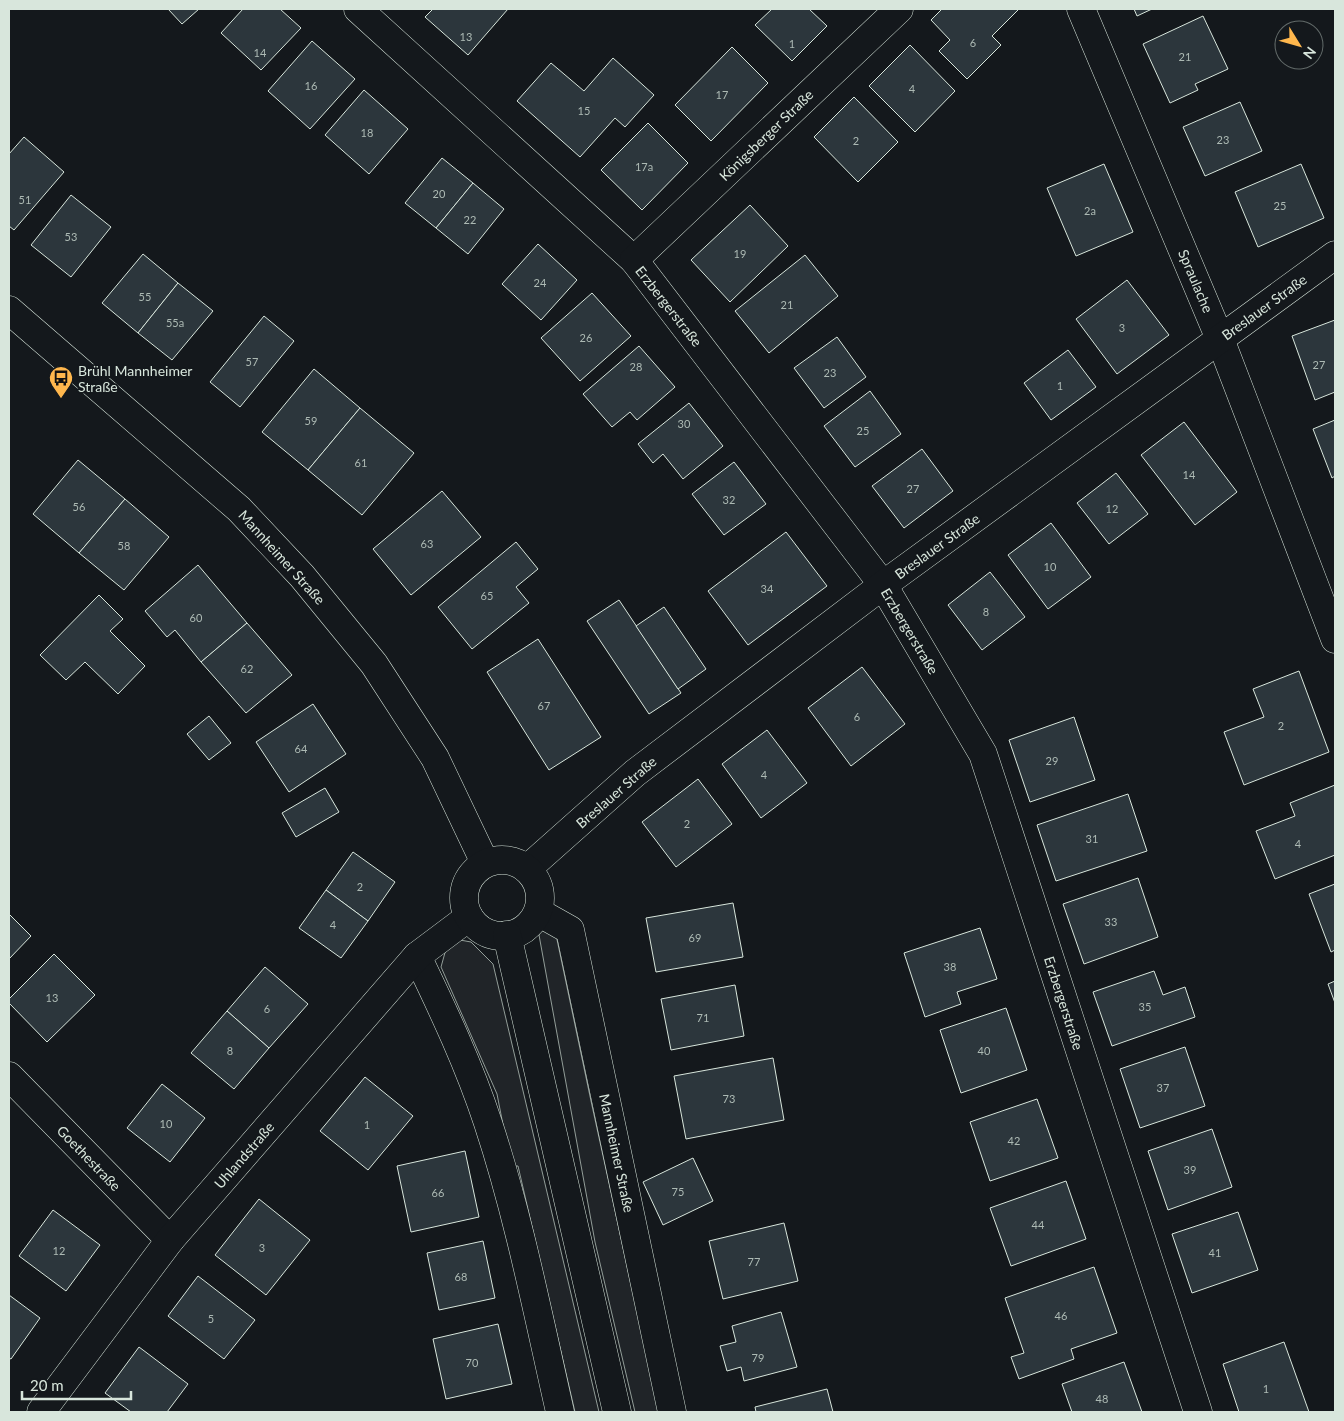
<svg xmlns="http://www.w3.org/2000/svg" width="1344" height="1421" font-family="Lato,sans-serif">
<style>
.green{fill:#202428;stroke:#939e99}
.building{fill:#2c363c;stroke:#d8e6dc}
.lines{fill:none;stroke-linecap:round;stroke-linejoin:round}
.minor-casing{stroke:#d8e6dc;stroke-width:29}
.secondary-casing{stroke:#d8e6dc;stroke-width:29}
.minor{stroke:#14181c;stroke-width:28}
.secondary{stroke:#14181c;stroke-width:28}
.labels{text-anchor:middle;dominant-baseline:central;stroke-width:4;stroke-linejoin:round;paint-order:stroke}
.number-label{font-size:11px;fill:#adbab4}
.street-label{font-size:14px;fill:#d8e6dc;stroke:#14181c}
.poi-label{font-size:14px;fill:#d8e6dc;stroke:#14181c;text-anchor:start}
</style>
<rect width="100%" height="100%" fill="#14181c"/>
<g class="green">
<path d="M543,923L555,930L591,1101L659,1412H635L595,1242L539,935V929Z"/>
<path d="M460,940L471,942L493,964L599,1412H575L518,1166H511L497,1094L441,967L446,949Z"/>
</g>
<g class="building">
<path d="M168,9H199L182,24Z"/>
<path d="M243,9H280L301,28L261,70L221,33Z"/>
<path d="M433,9H508L468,55L425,17Z"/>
<path d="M772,9H809L827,26L792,61L755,25Z"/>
<path d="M942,9H1019L992,36L1001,45L967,79L939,51L950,40L931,20Z"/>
<path d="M1134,9H1152L1137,16Z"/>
<path d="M1203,16L1228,69L1195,84L1198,90L1170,103L1143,44Z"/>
<path d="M312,41L355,79L310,129L268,91Z"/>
<path d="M910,45L955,91L915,132L869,86Z"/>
<path d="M732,47L768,83L711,141L675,105Z"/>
<path d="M613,58L654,95L625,127L615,118L580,157L517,101L551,63L584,91Z"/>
<path d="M364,90L408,129L369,174L325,135Z"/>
<path d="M854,97L898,142L858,182L814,137Z"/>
<path d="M1240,102L1262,151L1205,176L1183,127Z"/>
<path d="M648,123L688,163L642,210L601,170Z"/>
<path d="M24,137L64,172L14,230L9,226V154Z"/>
<path d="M442,158L473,183L436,228L405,203Z"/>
<path d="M1104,164L1133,232L1076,256L1047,188Z"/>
<path d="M1301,164L1324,218L1258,247L1235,192Z"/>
<path d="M473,183L504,209L468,254L436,228Z"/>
<path d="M71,195L111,227L71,277L31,245Z"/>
<path d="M750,205L788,246L730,302L691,260Z"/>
<path d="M538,244L577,280L541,320L502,284Z"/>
<path d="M143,254L178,283L138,333L102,303Z"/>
<path d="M805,255L838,296L769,353L735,311Z"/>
<path d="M1127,280L1169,335L1117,374L1076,319Z"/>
<path d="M178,283L213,311L172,360L138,333Z"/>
<path d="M592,293L631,336L580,381L541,338Z"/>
<path d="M264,316L294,341L240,407L210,382Z"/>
<path d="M1335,320V392L1315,400L1292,336Z"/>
<path d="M837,337L866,377L824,408L794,368Z"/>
<path d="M639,346L675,387L637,420L630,412L612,427L583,394Z"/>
<path d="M1068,350L1096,387L1051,420L1024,383Z"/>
<path d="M314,369L360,408L308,470L262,432Z"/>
<path d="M870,391L901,434L855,467L824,426Z"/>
<path d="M689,403L723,446L683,479L663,454L653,463L638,444Z"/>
<path d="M360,408L414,453L362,515L308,470Z"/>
<path d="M1335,420V476L1332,478L1313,429Z"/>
<path d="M1184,422L1237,492L1195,525L1141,455Z"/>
<path d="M922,449L953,491L904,528L872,486Z"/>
<path d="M78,460L125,499L79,553L33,514Z"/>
<path d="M734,462L766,504L724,535L692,494Z"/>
<path d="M1116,473L1148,514L1109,544L1077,503Z"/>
<path d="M442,491L481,537L411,595L373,549Z"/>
<path d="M125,499L169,537L124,590L79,553Z"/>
<path d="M1051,523L1091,577L1048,609L1008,555Z"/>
<path d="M786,532L827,586L748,645L708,591Z"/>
<path d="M516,542L538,569L516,587L529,603L472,649L438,607Z"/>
<path d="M198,565L247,623L201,662L175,630L167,637L145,611Z"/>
<path d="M990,572L1025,617L982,650L948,605Z"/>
<path d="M99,595L123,619L110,631L145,666L118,694L85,662L66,680L40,655Z"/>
<path d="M619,600L681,693L649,714L587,621Z"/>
<path d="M664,607L706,669L678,689L636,626Z"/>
<path d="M247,623L292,675L246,713L201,662Z"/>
<path d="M538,639L601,737L549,770L487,672Z"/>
<path d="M862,667L905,724L851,766L808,708Z"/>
<path d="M1299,671L1329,752L1244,785L1224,732L1264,717L1253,689Z"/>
<path d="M313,704L346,754L289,792L256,742Z"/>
<path d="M209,716L231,743L209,760L187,734Z"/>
<path d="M1074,717L1095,780L1030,802L1009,740Z"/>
<path d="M767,730L807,783L761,818L722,764Z"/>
<path d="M698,779L732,824L676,867L642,822Z"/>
<path d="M1335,785V855L1275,879L1256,831L1295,816L1290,803Z"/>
<path d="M325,788L339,812L296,837L282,813Z"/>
<path d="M1128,794L1147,851L1056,881L1037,825Z"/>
<path d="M353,852L395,882L368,921L326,890Z"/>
<path d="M1138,878L1158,937L1084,964L1063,904Z"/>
<path d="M1335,884V950L1331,952L1309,894Z"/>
<path d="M326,890L368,921L341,958L299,928Z"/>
<path d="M733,903L743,957L656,972L646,918Z"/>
<path d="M9,914L31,936L9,959Z"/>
<path d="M980,928L997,979L957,992L961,1004L925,1017L904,953Z"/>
<path d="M54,954L95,995L47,1042L9,1003V999Z"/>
<path d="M265,967L308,1004L269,1048L227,1011Z"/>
<path d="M1154,971L1163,995L1185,987L1195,1017L1112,1046L1093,992Z"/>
<path d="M1335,981V1003L1328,984Z"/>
<path d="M735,985L744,1036L671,1050L661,999Z"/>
<path d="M1006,1008L1027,1070L961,1093L940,1030Z"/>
<path d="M227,1011L269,1048L234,1089L191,1053Z"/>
<path d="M1185,1047L1205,1106L1140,1128L1120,1069Z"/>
<path d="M773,1058L784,1120L686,1139L674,1076Z"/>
<path d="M365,1077L413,1116L368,1170L320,1131Z"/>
<path d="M162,1084L205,1118L170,1162L127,1128Z"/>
<path d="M1037,1099L1058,1158L990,1181L970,1122Z"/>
<path d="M1212,1129L1232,1187L1168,1210L1148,1151Z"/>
<path d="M465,1151L479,1217L411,1232L397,1166Z"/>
<path d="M693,1158L713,1201L663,1225L643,1182Z"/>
<path d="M1066,1181L1086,1239L1011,1266L990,1208Z"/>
<path d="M259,1199L310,1240L266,1295L215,1255Z"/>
<path d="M53,1210L100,1245L66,1291L19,1256Z"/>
<path d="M1238,1212L1258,1270L1192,1293L1172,1234Z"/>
<path d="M784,1223L798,1281L723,1299L709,1241Z"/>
<path d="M483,1241L495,1298L439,1310L427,1253Z"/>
<path d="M1094,1267L1117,1333L1071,1349L1074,1359L1019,1379L1011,1357L1024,1353L1005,1298Z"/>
<path d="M198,1276L255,1320L224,1359L168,1316Z"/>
<path d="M9,1295L40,1318L11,1359L9,1358Z"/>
<path d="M781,1312L797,1367L744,1381L741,1367L727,1371L720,1346L736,1342L732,1326Z"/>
<path d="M498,1324L512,1384L446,1399L433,1339Z"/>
<path d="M1284,1342L1309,1412H1239L1223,1364Z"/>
<path d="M139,1347L188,1384L167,1412H131L105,1393Z"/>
<path d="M1124,1362L1142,1412H1072L1062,1384Z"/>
<path d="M827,1389L833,1412H756L755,1407Z"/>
</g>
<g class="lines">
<g class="minor-casing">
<g id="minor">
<path d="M358,9L634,260L883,585L983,754L1198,1412"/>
<path d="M1081,9L1220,339L1335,639"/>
<path d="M634,260L899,9"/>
<path d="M527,869L635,773L883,585L1335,255"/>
<path d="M538,912L570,930L672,1412"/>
<path d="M417,956C443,1010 469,1065 488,1123C519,1217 538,1315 560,1412"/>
<path d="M9,1076L170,1240"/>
<path d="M41,1412L170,1240L417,956L469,917"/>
</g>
</g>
<g class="secondary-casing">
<g id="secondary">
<path d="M9,310L239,509L302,576L374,664L435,758L485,863"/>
<circle cx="502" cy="898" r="38"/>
<path d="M507,935L617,1412"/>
</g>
</g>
<use href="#minor" class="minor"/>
<use href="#secondary" class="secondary"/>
</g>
<defs>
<g id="bus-pin" transform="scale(1.25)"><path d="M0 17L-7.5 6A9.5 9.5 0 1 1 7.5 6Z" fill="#ffb74d" stroke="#14181c"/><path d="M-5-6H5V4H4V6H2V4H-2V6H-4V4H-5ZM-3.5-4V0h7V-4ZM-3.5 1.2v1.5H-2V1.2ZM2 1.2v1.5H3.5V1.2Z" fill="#111"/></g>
</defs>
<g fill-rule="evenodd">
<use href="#bus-pin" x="61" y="378"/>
</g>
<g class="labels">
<g class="number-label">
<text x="466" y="36">13</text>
<text x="973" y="42">6</text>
<text x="792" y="43">1</text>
<text x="260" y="52">14</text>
<text x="1185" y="56">21</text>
<text x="311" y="85">16</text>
<text x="912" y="88">4</text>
<text x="722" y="94">17</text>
<text x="584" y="110">15</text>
<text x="367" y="132">18</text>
<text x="1223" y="139">23</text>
<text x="856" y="140">2</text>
<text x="644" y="166">17a</text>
<text x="439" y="193">20</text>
<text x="25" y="199">51</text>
<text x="1280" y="205">25</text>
<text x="1090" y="210">2a</text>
<text x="470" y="219">22</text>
<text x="71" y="236">53</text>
<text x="740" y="253">19</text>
<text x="540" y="282">24</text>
<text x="145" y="296">55</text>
<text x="787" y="304">21</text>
<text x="175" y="322">55a</text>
<text x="1122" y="327">3</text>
<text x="586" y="337">26</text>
<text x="252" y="361">57</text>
<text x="1319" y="364">27</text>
<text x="636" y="366">28</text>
<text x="830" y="372">23</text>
<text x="1060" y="385">1</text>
<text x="311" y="420">59</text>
<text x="684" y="423">30</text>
<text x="863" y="430">25</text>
<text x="361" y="462">61</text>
<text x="1189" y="474">14</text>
<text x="913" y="488">27</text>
<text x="729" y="499">32</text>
<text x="79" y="506">56</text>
<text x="1112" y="508">12</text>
<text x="427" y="543">63</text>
<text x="124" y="545">58</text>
<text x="1050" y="566">10</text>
<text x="767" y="588">34</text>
<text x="487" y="595">65</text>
<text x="986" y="611">8</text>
<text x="196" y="617">60</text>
<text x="247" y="668">62</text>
<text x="544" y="705">67</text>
<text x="857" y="716">6</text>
<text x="1281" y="725">2</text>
<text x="301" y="748">64</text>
<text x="1052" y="760">29</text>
<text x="764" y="774">4</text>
<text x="687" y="823">2</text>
<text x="1092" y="838">31</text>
<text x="1298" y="843">4</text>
<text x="360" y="886">2</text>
<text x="1111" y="921">33</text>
<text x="333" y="924">4</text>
<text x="695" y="937">69</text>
<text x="950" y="966">38</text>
<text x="52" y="997">13</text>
<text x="1145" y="1006">35</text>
<text x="267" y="1008">6</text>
<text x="703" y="1017">71</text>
<text x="230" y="1050">8</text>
<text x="984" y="1050">40</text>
<text x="1163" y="1087">37</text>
<text x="729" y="1098">73</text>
<text x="166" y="1123">10</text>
<text x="367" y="1124">1</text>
<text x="1014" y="1140">42</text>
<text x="1190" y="1169">39</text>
<text x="678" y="1191">75</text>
<text x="438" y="1192">66</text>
<text x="1038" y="1224">44</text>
<text x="262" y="1247">3</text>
<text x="59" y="1250">12</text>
<text x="1215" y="1252">41</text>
<text x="754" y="1261">77</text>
<text x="461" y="1276">68</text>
<text x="1061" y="1315">46</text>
<text x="211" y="1318">5</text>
<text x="758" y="1357">79</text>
<text x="472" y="1362">70</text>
<text x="1266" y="1388">1</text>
<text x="1102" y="1398">48</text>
</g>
<g class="street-label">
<text transform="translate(766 135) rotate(-44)">Königsberger Straße</text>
<text transform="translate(1196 281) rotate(67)">Spraulache</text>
<text transform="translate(669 306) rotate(52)">Erzbergerstraße</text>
<text transform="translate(1264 307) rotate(-36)">Breslauer Straße</text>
<text transform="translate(937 546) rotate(-36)">Breslauer Straße</text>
<text transform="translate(282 557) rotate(48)">Mannheimer Straße</text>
<text transform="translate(910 631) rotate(59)">Erzbergerstraße</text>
<text transform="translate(616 792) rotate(-41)">Breslauer Straße</text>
<text transform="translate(1064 1003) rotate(72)">Erzbergerstraße</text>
<text transform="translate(617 1153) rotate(78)">Mannheimer Straße</text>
<text transform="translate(244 1155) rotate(-49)">Uhlandstraße</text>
<text transform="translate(89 1158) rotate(46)">Goethestraße</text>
</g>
<g class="poi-label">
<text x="78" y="370">Brühl Mannheimer<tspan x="78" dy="16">Straße</tspan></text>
</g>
</g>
<rect width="1344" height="1421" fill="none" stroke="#d8e6dc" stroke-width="20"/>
<g transform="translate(1299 45) rotate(127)"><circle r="24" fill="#14181c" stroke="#626a69"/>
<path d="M0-4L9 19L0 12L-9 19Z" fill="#ffb74d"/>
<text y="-8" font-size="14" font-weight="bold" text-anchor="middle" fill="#d8e6dc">N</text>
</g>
<path d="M22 1391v8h109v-8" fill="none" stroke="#d8e6dc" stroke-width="2.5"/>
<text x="30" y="1391" font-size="15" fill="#d8e6dc" stroke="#14181c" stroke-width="4" paint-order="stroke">20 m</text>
</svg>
